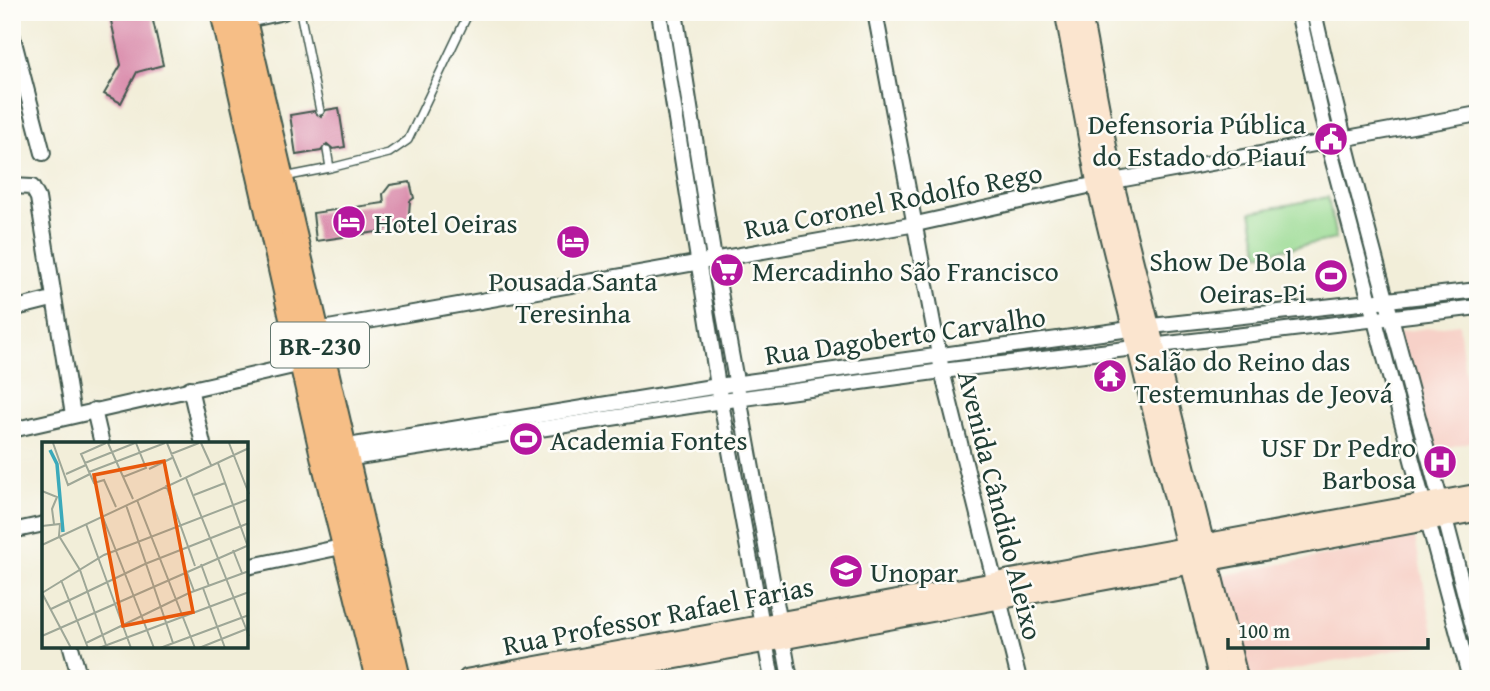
<svg xmlns="http://www.w3.org/2000/svg" width="1490" height="691" font-family="'Gentium Book Plus',serif">
<style>
.built{fill:#f7d1c8}
.green{fill:#97d990;stroke:#5b8b62;stroke-width:2}
.building{fill:#db91af}
.lines{fill:none;stroke-linecap:round;stroke-linejoin:round}
.lane-casing{stroke:#3f584d;stroke-width:10}
.street-casing{stroke:#3f584d;stroke-width:18}
.secondary-casing{stroke:#3f584d;stroke-width:23}
.highway-casing{stroke:#3f584d;stroke-width:28}
.lane{stroke:#fff;stroke-width:7}
.street{stroke:#fff;stroke-width:14}
.secondary{stroke:#fbe5cf;stroke-width:19}
.highway{stroke:#f6be86;stroke-width:24}
.labels{text-anchor:middle;dominant-baseline:central;stroke-width:5;stroke-linejoin:round;paint-order:stroke}
.shield{fill:#fdfcf7;stroke:#62766e;stroke-width:2}
.shield-label{font-size:26px;font-weight:bold;fill:#1f3d34}
.poi-label{font-size:28px;fill:#1f3d34;stroke:#fdfcf7;text-anchor:start}
.street-label{font-size:28px;fill:#1f3d34;stroke:#fdfcf7}
.inset-river{fill:none;stroke:#3ba9ba;stroke-width:3.5}
.inset-road{fill:none;stroke:#9ea797;stroke-width:2}
.view{fill:#e8590c;fill-opacity:0.15;stroke:#e8590c;stroke-width:3.5}
.inset-edge{fill:none;stroke:#1f3d34;stroke-width:3.5}
</style>
<rect width="100%" height="100%" fill="#fdfcf7"/>
<filter id="ink" filterUnits="userSpaceOnUse"><feTurbulence type="fractalNoise" baseFrequency=".0143" numOctaves="2"/><feDisplacementMap in="SourceGraphic" scale="14" xChannelSelector="R" yChannelSelector="G"/><feConvolveMatrix kernelMatrix="1 2 1 2 8 2 1 2 1" color-interpolation-filters="sRGB"/></filter>
<filter id="wash" filterUnits="userSpaceOnUse"><feTurbulence type="fractalNoise" baseFrequency=".00686" numOctaves="4" result="noise"/><feDisplacementMap in="SourceGraphic" scale="28" xChannelSelector="R" yChannelSelector="G"/><feGaussianBlur stdDeviation="1.57" result="paint"/><feColorMatrix in="noise" values="0 0 0 0 0 0 0 0 0 0 0 0 0 0 0 0 0 1.4 0 .05"/><feComposite in="paint" operator="in"/></filter>
<g filter="url(#wash)">
<rect width="100%" height="100%" fill="#f2eed9"/>
<g class="built">
<path d="M1478,322V386L1468,323Z"/>
<path d="M1459,324L1473,441L1430,452L1398,332Z"/>
<path d="M1415,538L1435,642L1246,679L1219,576Z"/>
</g>
<path class="green" d="M1328,197L1336,239L1259,254L1251,212Z"/>
<g id="blocks">
<g class="building">
<path d="M109,12H151L163,65L137,72L121,103L104,94L121,65Z"/>
<path d="M339,108L345,147L333,149L327,144L321,151L296,155L290,115L314,111L321,117L326,110Z"/>
<path d="M410,182L414,198L410,201L408,227L384,228V231L316,241L313,213L384,203L383,194L390,185Z"/>
</g>
</g>
</g>
<g filter="url(#ink)">
<use href="#blocks" fill-opacity="0" stroke="#3f584d" stroke-width="2"/>
<g class="lines">
<g class="lane-casing">
<g id="lane">
<path d="M300,12L320,111"/>
<path d="M330,168L389,153L408,140L469,12"/>
<path d="M284,177L330,168L327,150"/>
</g>
</g>
<g class="street-casing">
<g id="street">
<path d="M659,12L718,386L772,679"/>
<path d="M675,12L714,259L790,679"/>
<path d="M875,12L942,371L1019,679"/>
<path d="M1298,12L1327,139L1470,679"/>
<path d="M1314,12C1362,226 1426,435 1478,647"/>
<path d="M238,22L284,12"/>
<path d="M12,34L43,153"/>
<path d="M12,186L32,187L38,198L73,415"/>
<path d="M12,309L52,299"/>
<path d="M317,330L916,224L1097,184L1478,114"/>
<path d="M190,388L203,444"/>
<path d="M94,410L102,444"/>
<path d="M12,430L302,364"/>
<path d="M342,447L718,386L1152,326L1478,290"/>
<path d="M345,459L722,401L942,371L1478,307"/>
<path d="M12,531L44,524"/>
<path d="M247,567L346,546"/>
<path d="M71,647L80,679"/>
</g>
</g>
<g class="secondary-casing">
<g id="secondary">
<path d="M1065,12L1097,184L1219,679"/>
<path d="M1081,12L1113,181L1238,679"/>
<path d="M468,679L1478,494"/>
<path d="M565,679L1478,511"/>
</g>
</g>
<g class="highway-casing">
<g id="highway">
<path d="M223,12L326,469L378,679"/>
<path d="M242,12L398,679"/>
</g>
</g>
<use href="#lane" class="lane"/>
<use href="#street" class="street"/>
<use href="#secondary" class="secondary"/>
<use href="#highway" class="highway"/>
</g>
</g>
<defs>
<g id="civic-disc" transform="scale(1.75)"><circle r="9.5" fill="#b5179e" stroke="#fdfcf7"/><path d="M-.6-6.5H3V-4.5H.6V-3L4-1V1h2V6H-6V1h2V-1L-.6-3ZM-1.2 2.5V6h2.4V2.5Z" fill="#fff"/></g>
<g id="hotel-disc" transform="scale(1.75)"><circle r="9.5" fill="#b5179e" stroke="#fdfcf7"/><path d="M-6-4.5h1.5V1H6V5H4.5V3h-9V5H-6ZM-4 0a1.8 1.8 0 1 1 3.6 0ZM.5 0V-2.5h3Q6-2.5 6 0Z" fill="#fff"/></g>
<g id="supermarket-disc" transform="scale(1.75)"><circle r="9.5" fill="#b5179e" stroke="#fdfcf7"/><path d="M-6-5.5h2.5l.6 2H6L4.5 2H-2.5L-4.4-4H-6ZM-1.5 3.2a1.3 1.3 0 1 0 .1 0ZM3 3.2a1.3 1.3 0 1 0 .1 0Z" fill="#fff"/></g>
<g id="stadium-disc" transform="scale(1.75)"><circle r="9.5" fill="#b5179e" stroke="#fdfcf7"/><path d="M0-5a6.5 5 0 1 0 0 10a6.5 5 0 1 0 0-10ZM-3.5-1.8h7v3.6h-7Z" fill="#fff"/></g>
<g id="temple-disc" transform="scale(1.75)"><circle r="9.5" fill="#b5179e" stroke="#fdfcf7"/><path d="M0-6L5-2H3V0L6.5 2.5H4V6H1.5V3h-3V6H-4V2.5H-6.5L-3 0V-2H-5Z" fill="#fff"/></g>
<g id="hospital-disc" transform="scale(1.75)"><circle r="9.5" fill="#b5179e" stroke="#fdfcf7"/><path d="M-5-5h3v3.5h4V-5h3V5h-3V1.5h-4V5h-3Z" fill="#fff"/></g>
<g id="university-disc" transform="scale(1.75)"><circle r="9.5" fill="#b5179e" stroke="#fdfcf7"/><path d="M0-5L7-2L0 1L-7-2ZM-4 1L0 2.5L4 1V4Q0 6-4 4Z" fill="#fff"/></g>
</defs>
<g fill-rule="evenodd">
<use href="#civic-disc" x="1331" y="139"/>
<use href="#hotel-disc" x="349" y="222"/>
<use href="#hotel-disc" x="573" y="242"/>
<use href="#supermarket-disc" x="727" y="270"/>
<use href="#stadium-disc" x="1331" y="276"/>
<use href="#temple-disc" x="1110" y="376"/>
<use href="#stadium-disc" x="526" y="439"/>
<use href="#hospital-disc" x="1440" y="462"/>
<use href="#university-disc" x="846" y="571"/>
</g>
<g class="labels">
<rect class="shield" x="271" y="322.5" width="98" height="45" rx="5"/>
<g class="shield-label">
<text x="320" y="345">BR-230</text>
</g>
<g class="poi-label">
<text x="1306" y="123" text-anchor="end">Defensoria Pública<tspan x="1306" dy="32">do Estado do Piauí</tspan></text>
<text x="374" y="222">Hotel Oeiras</text>
<text x="1306" y="260" text-anchor="end">Show De Bola<tspan x="1306" dy="32">Oeiras-Pi</tspan></text>
<text x="752" y="270">Mercadinho São Francisco</text>
<text x="573" y="280" text-anchor="middle">Pousada Santa<tspan x="573" dy="32">Teresinha</tspan></text>
<text x="1134" y="360">Salão do Reino das<tspan x="1134" dy="32">Testemunhas de Jeová</tspan></text>
<text x="550" y="439">Academia Fontes</text>
<text x="1416" y="446" text-anchor="end">USF Dr Pedro<tspan x="1416" dy="32">Barbosa</tspan></text>
<text x="870" y="571">Unopar</text>
</g>
<g class="street-label">
<text transform="translate(893 200) rotate(-11)">Rua Coronel Rodolfo Rego</text>
<text transform="translate(905 335) rotate(-8)">Rua Dagoberto Carvalho</text>
<text transform="translate(1001 505) rotate(76)">Avenida Cândido Aleixo</text>
<text transform="translate(658 615) rotate(-11)">Rua Professor Rafael Farias</text>
</g>
</g>
<g transform="translate(42 442)">
<rect width="206" height="206" fill="#f2eed9"/>
<path class="inset-river" d="M8,8L15,22L21,90"/>
<path class="inset-road" d="M11,1L26,43L48,32M64,1L39,12L52,41L62,38L74,65M66,1L91,57M125,1L139,35M159,1L169,23M187,1L207,52M129,12L157,1M43,21L93,1M176,21L206,105M107,27L130,16M47,30L123,1M24,32L44,23M81,35L104,26L94,1M144,36L207,194M124,43L153,124M0,49L15,55L10,67L12,82M152,53L183,41M95,58L153,206M84,63L131,201M60,73L112,206M44,82L89,206M0,84L18,82L17,94L38,128L64,203M0,103L207,6M191,108L200,131M159,122L167,144M144,128L152,149M19,138L46,206M161,146L183,206M0,151L62,113L207,57M0,151L29,206M9,167L103,122L207,81M0,194L207,103M44,201L147,151L207,129M57,206L207,150M118,206L207,173M157,206L207,186"/>
<path class="view" d="M122,19L151,170L81,184L52,33Z"/>
<rect width="206" height="206" class="inset-edge"/>
</g>
<rect width="1490" height="691" fill="none" stroke="#fdfcf7" stroke-width="42"/>
<path d="M1228 638v10h200v-10" fill="none" stroke="#1f3d34" stroke-width="3.5"/>
<text x="1238" y="638" font-size="21" fill="#1f3d34" stroke="#fdfcf7" stroke-width="5" paint-order="stroke">100 m</text>
</svg>
